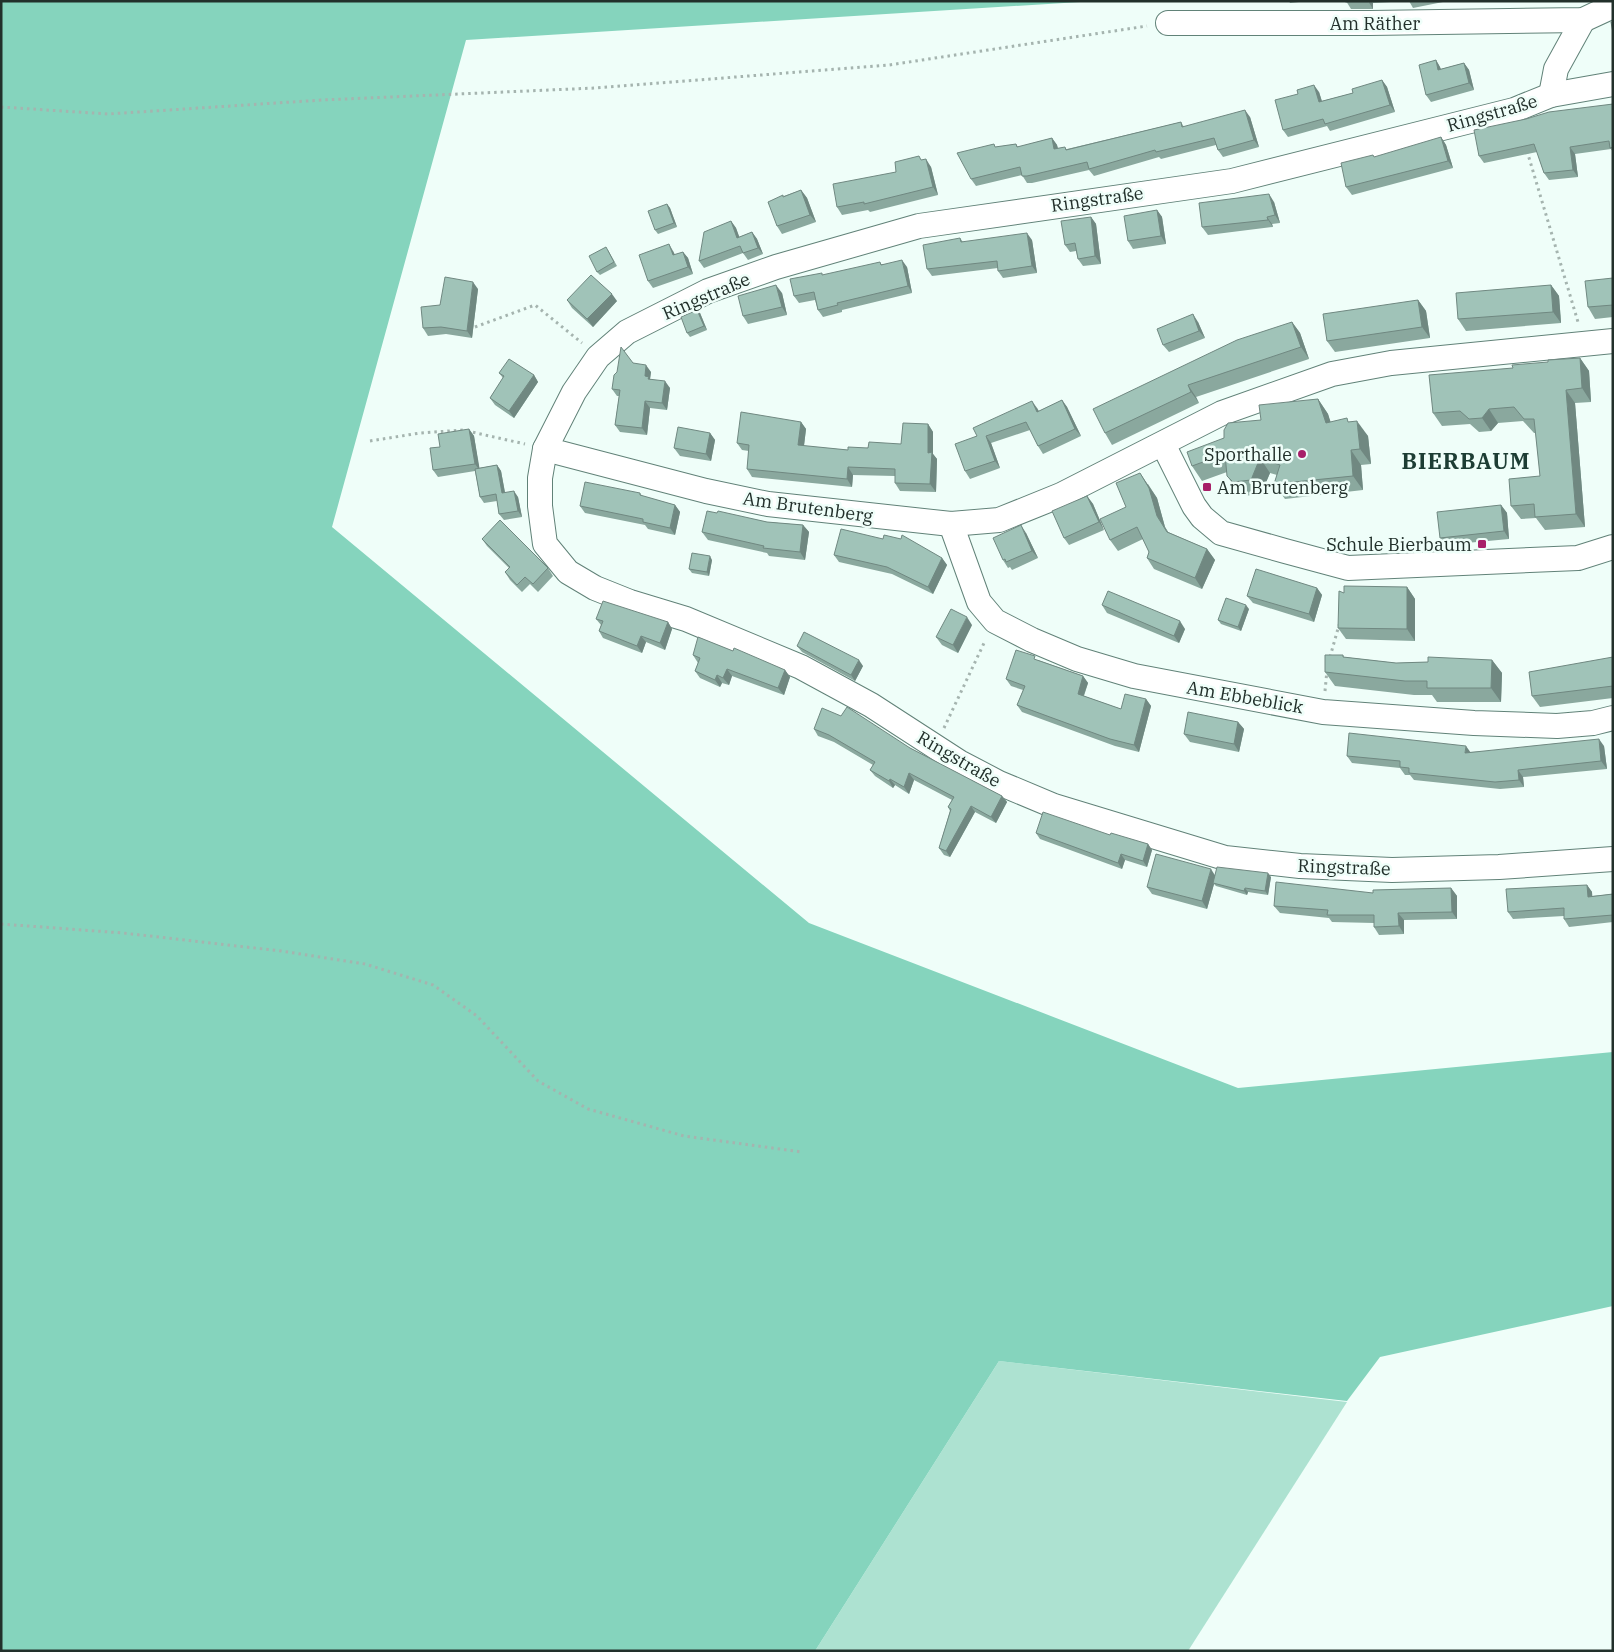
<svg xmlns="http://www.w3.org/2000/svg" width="1614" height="1652" font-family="'IBM Plex Serif',serif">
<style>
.green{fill:#ade2d1}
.forest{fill:#85d4bd}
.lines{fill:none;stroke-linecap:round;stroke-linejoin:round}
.minor-casing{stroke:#618278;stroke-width:26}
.path{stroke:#a5b4af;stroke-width:3;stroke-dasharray:2.5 4;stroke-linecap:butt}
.minor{stroke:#fff;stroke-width:24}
.wall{fill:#8aa89e}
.shaded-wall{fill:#708881}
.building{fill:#a0c3b8;stroke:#708881}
.poi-dot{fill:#a72069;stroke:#effef9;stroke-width:2}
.labels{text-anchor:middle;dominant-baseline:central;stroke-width:5;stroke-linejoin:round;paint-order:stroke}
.street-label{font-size:18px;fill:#22302b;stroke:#effef9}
.poi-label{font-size:18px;fill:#22302b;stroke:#effef9;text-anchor:end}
.district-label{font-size:22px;font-weight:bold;letter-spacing:1px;fill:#1d3d34;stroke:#effef9}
</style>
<rect width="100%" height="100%" fill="#effef9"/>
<path class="green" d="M999,1361L1347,1402L1188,1651H815Z"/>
<path class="forest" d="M1,1H1096L466,40L332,527L809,923L1238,1088L1613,1052V1306L1380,1357L1347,1401L999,1361L815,1651H1Z"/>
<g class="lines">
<g class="minor-casing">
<g id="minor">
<path d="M1168,23H1370L1583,20L1613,6"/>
<path d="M1613,84L1551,95L1514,110L1232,181L919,226L776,267L708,291L627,332L598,357L574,392L545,449L540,478V506L545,544L568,572L595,588L630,602L686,619L801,667L871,705L959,762L999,783L1054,806L1225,858L1300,866L1392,870L1499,867L1613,859"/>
<path d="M1551,95L1556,69L1583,20"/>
<path d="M1163,444L1194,506L1202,517L1221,533L1285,551L1348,568L1578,558L1613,547"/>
<path d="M545,449L706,491L768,504L951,524L999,520L1061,495L1222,413L1332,374L1391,363L1613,341"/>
<path d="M951,524L979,602L995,621L1032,640L1077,659L1134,676L1323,712L1474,723L1557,726L1593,723L1613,718"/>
</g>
</g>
<g class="path">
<path d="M1,107L108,114L322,100L595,88L889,65L1147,26"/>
<path d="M1527,151L1578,322"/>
<path d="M475,327L535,305L582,343"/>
<path d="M370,441L420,433L463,430L525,444"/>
<path d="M1330,657L1339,625"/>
<path d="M1325,691L1327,670"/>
<path d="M944,728L985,641"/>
<path d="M1,924L123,933L281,951L365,964L433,985L477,1016L538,1081L588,1109L684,1136L802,1152"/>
</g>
<use href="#minor" class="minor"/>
</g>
<g class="wall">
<path d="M1289,1H1308L1290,3Z"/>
<path d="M1346,1H1448L1413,8L1409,1L1373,3V9H1351Z"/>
<path d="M1436,60L1441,69L1464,63L1469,70L1474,90L1431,102L1426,95Z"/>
<path d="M1382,80L1387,87L1395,112L1330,131L1327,126L1288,137L1283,130L1298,94L1319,92L1322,101L1353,93Z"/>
<path d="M1613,104V152L1611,149L1575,154L1578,177L1549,180L1544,173L1537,152L1484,163L1479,156L1526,119Z"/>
<path d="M1250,117L1259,147L1223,157L1218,150L1216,145L1161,159L1159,157L1094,176L1089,170L1032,183H1027L1022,175L976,186L971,179L996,147L1016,144L1018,147L1052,138L1057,145L1058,148L1067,149L1181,122L1184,127Z"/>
<path d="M1441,137L1446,145L1453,168L1352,195L1346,187Z"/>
<path d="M922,160L931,167L938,195L870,212L868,210L842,215L837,207L896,172Z"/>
<path d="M801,190L807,198L816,222L782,234L777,226L784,196Z"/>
<path d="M1274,202L1280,223L1272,224L1273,227L1208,235L1202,227Z"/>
<path d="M667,204L670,208L677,227L658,234L655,230Z"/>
<path d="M1157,210L1162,217L1166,244L1133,249L1128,241Z"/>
<path d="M1091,217L1096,224L1101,264L1083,266L1078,259L1076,251L1070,252L1065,245Z"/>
<path d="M731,221L736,228L739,237L752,232L757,239L763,254L748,260L743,253L704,268L699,261Z"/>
<path d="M960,238L963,242L1032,240L1037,273L1003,278L998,271V268L932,276L927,269Z"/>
<path d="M608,250L617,266L600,275L597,272Z"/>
<path d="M673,251L675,255L683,252L688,258L693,274L653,288L648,281Z"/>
<path d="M882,264L907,267L912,293L842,310V312L823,317L818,310L815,300L799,303L794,296L824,275Z"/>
<path d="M1613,278V317L1595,319L1588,307Z"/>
<path d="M1551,285L1559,296L1561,323L1466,331L1458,319Z"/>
<path d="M478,289L472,338L446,334L428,336L423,328L440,305Z"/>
<path d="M782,293L787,315L748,324L743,316Z"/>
<path d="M567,300L617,301L593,327L572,308Z"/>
<path d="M1418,300L1426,311L1430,338L1335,352L1327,341Z"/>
<path d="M697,310L700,313L707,330L690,337L687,333Z"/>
<path d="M1198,322L1205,338L1169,352L1163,345Z"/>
<path d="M1292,322L1300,333L1309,359L1196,397L1199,403L1112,445L1105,433Z"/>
<path d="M1580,358L1589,371L1591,402L1575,403L1585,527L1545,530L1536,518L1521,519L1511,506L1540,476L1536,433H1534L1523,421L1498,423L1491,431L1479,432L1470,424L1442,426L1433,413L1513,368Z"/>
<path d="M633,363L651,372L650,379L670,388L667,410L650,408L647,435L620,432L615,425L619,396H617L612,389Z"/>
<path d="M499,373L534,375L538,382L514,418L495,405L490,398L503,378Z"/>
<path d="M1318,399L1328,414L1330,422H1350L1368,436L1371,464L1361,465L1363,490L1285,499L1274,484L1277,475L1270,473L1261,494L1243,496L1238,491L1227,476V472L1202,481L1192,466L1224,438L1261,420Z"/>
<path d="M1062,400L1067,407L1081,436L1043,454L1038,446L1030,430L991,443L1000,468L970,479L965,471L977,436L1037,408L1039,411Z"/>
<path d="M801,422L806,429L804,446L848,450L901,444L928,424L933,432V454L937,459L936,492L900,491L895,483V476L853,475L852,487L752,477L747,469L749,451L742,450L737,443Z"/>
<path d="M469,429L474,436L479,468L497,465L501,471L505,492L518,497L522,517L504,520L499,514L497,501L484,503L480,497L475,471L438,477L433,470L440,447Z"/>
<path d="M710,433L715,440L711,461L680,456L674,448Z"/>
<path d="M1148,484L1157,498L1165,527L1168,532L1207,549L1215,560L1202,589L1154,569L1147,558L1149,552L1143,539L1118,551L1110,540L1126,507Z"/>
<path d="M640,493L642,496L675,505L680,512L675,535L648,529L645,525L585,513L580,506Z"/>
<path d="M1087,496L1093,504L1104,530L1069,545L1064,538Z"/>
<path d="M1501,505L1507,513L1509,539L1445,545L1440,538Z"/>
<path d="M717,513L767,522L803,525L809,532L805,560L769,556L767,553L708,540L702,532Z"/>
<path d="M1026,533L1038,558L1012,570L1010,567L1008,568L1003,560Z"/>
<path d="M482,539L548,568L553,576L538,592L530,584L522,592L510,580L505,572L509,568L487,546Z"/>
<path d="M834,555L942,558L947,565L933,594L892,574L839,562Z"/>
<path d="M712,560L709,576L692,573L689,569Z"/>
<path d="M1407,587L1415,599V641L1346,639L1338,628L1344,593Z"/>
<path d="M1317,588L1322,595L1314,622L1253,603L1247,596Z"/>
<path d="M1102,605L1185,629L1179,643L1107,613Z"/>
<path d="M1249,609L1241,631L1221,624L1218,620Z"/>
<path d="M596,619L668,622L672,629L665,650L646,642L642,653L603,638L599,631L601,625Z"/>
<path d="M972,625L958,653L942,645L936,637Z"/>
<path d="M797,646L863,666L855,681L802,652Z"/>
<path d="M733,651L785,670L790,677L784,695L732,676L729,685L722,683L720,687L700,678L695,671L698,663L693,655Z"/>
<path d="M1343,655L1344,657L1396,663L1492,660L1502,673L1501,702H1437L1432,695H1414L1335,686L1325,672Z"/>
<path d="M1613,657V698L1540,707L1532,696Z"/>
<path d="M1038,660L1083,676L1088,683L1084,696L1121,709L1146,699L1151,706L1139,752L1115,746L1022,712L1017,705L1023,690L1011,686L1006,679Z"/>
<path d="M1238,722L1244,729L1239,752L1190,742L1184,734Z"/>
<path d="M814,729L910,748L1002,796L1007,802L996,823L975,812L950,857L944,855L939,848L950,811L948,807L952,800L914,780L909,794L895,785L893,788L875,776L870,770L873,765L834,742L818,736Z"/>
<path d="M1604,746L1607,769L1523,777L1524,787L1500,789L1414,780L1410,775H1405L1400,768L1352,763L1347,756L1470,752Z"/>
<path d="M1036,833L1110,835L1148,844L1152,850L1147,867L1125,860L1122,869L1040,839Z"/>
<path d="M1215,875L1271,877L1268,895L1248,892L1247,895L1216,886L1214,884L1207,909L1152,894L1147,887Z"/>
<path d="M1587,885L1592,892V896L1613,894V922L1569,927L1564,919V916L1513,919L1508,912Z"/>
<path d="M1451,888L1457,896V919L1404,920V934L1379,935L1374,927V923L1332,922L1329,918L1280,913L1274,906L1373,893Z"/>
</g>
<g class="shaded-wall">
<path d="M1368,1H1371L1373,3V9Z"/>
<path d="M1436,60L1440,67L1443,77L1438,70Z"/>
<path d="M1464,63L1469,70L1474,90L1469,83Z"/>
<path d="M1382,80L1387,87L1395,112L1390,105Z"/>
<path d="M1314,85L1319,92L1324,109L1319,102Z"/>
<path d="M1245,110L1250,117L1259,147L1254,140Z"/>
<path d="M1441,137L1446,145L1453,168L1448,161Z"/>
<path d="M1052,138L1057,145L1059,156L1054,149Z"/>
<path d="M1570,147L1575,154L1578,177L1573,170Z"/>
<path d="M926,159L931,167L938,195L933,187Z"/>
<path d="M801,190L807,198L816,222L810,215Z"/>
<path d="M1269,194L1274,202L1280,223L1275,215Z"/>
<path d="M667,204L670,208L677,227L674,223Z"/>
<path d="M1157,210L1162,217L1166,244L1161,236Z"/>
<path d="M1091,217L1096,224L1101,264L1095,256Z"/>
<path d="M1267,217L1272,224L1273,227L1268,220Z"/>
<path d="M731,221L736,228L742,244L737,238Z"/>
<path d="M752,232L757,239L763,254L758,248Z"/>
<path d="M1027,233L1032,240L1037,273L1032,266Z"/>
<path d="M669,244L673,251L678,262L673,255Z"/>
<path d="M683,252L688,258L693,274L688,267Z"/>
<path d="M902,260L907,267L912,293L908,286Z"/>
<path d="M473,282L478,289L472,338L467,331Z"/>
<path d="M776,285L782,293L787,315L782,307Z"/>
<path d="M1551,285L1559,296L1561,323L1553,312Z"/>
<path d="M612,294L617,301L593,327L587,319Z"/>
<path d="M1418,300L1426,311L1430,338L1422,327Z"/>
<path d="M697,310L700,313L707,330L704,326Z"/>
<path d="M1193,314L1198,322L1205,338L1199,331Z"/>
<path d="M1292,322L1300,333L1309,359L1301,347Z"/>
<path d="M1580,358L1589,371L1591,402L1582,388Z"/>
<path d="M646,365L651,372L650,379L654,384L645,376Z"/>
<path d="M534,375L538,382L514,418L509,411Z"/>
<path d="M665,381L670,388L667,410L662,403Z"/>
<path d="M1188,385L1196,397L1199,403L1191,392Z"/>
<path d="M1566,390L1575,403L1585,527L1576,514Z"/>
<path d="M1318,399L1328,414L1336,438L1326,423Z"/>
<path d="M1062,400L1067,407L1081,436L1075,429Z"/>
<path d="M645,401L650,408L647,435L642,428Z"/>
<path d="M1032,401L1037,408L1042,419L1037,412Z"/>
<path d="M1489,409L1498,423L1491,431L1482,418Z"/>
<path d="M1357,421L1368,436L1371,464L1360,449Z"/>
<path d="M801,422L806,429L803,453L798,445Z"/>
<path d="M928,424L933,432V454L937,459L936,492L930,484L928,453Z"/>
<path d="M469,429L474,436L480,471L475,464Z"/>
<path d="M710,433L715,440L711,461L706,454Z"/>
<path d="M986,436L991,443L1000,468L995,461Z"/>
<path d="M1351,450L1361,465L1363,490L1353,476Z"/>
<path d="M1260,458L1270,473L1261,494L1251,480Z"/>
<path d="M497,465L501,471L506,499L502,493Z"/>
<path d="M848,467L853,475L852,487L847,479Z"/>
<path d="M1140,473L1157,498L1165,527L1175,543L1157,516Z"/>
<path d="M514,491L518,497L522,517L518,511Z"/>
<path d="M1087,496L1093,504L1104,530L1099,522Z"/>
<path d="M675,505L680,512L675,535L670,528Z"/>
<path d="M1501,505L1507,513L1509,539L1504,531Z"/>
<path d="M803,525L809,532L805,560L800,552Z"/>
<path d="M1021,525L1026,533L1038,558L1032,551Z"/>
<path d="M1207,549L1215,560L1202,589L1195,578Z"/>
<path d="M710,556L712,560L709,576L707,572Z"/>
<path d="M942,558L947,565L933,594L928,587Z"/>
<path d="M1407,587L1415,599V641L1407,629Z"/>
<path d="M1317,588L1322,595L1314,622L1309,614Z"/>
<path d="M1246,605L1249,609L1241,631L1238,627Z"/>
<path d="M967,617L972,625L958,653L953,645Z"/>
<path d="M1180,621L1185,629L1179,643L1174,636Z"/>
<path d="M668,622L672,629L665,650L660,643Z"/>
<path d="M641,636L646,642L642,653L637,646Z"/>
<path d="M859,660L863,666L855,681L851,675Z"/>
<path d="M1492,660L1502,673L1501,702L1491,688Z"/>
<path d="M727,669L732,676L729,685L723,678Z"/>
<path d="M785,670L790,677L784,695L778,688Z"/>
<path d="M717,675L722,683L720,687L715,680Z"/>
<path d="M1083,676L1088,683L1082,700L1078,694Z"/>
<path d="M1146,699L1151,706L1139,752L1134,745Z"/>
<path d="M1238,722L1244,729L1239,752L1234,744Z"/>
<path d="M1599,739L1604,746L1607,769L1601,761Z"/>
<path d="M1466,746L1471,753H1465Z"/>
<path d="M1518,770L1523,777L1524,787L1519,780Z"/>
<path d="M909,773L914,780L909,794L904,787Z"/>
<path d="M890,779L895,785L893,788L889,781Z"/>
<path d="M1002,796L1007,802L996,823L991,817Z"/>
<path d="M971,806L975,812L950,857L946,851Z"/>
<path d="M1148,844L1152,850L1147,867L1143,861Z"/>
<path d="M1121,854L1125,860L1122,869L1118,863Z"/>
<path d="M1211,869L1216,877L1213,883L1214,884L1207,909L1202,901Z"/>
<path d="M1268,873L1271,877L1268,895L1265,891Z"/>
<path d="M1587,885L1592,892L1593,904L1588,897Z"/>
<path d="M1245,888L1248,892L1247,895L1244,891Z"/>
<path d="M1451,888L1457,896V919L1452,912Z"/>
<path d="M1398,913L1404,920V934L1399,926Z"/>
</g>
<g class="building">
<rect x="1346" y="1" width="22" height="1"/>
<path d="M1611,22H1613V33Z"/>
<path d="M1436,60L1438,70L1464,63L1469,83L1426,95L1419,65Z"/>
<path d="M1382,80L1390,105L1325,124L1323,119L1283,130L1275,100L1298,94L1297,90L1314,85L1319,102L1353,93L1352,89Z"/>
<path d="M1613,104V147L1610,148L1609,141L1570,147L1573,170L1544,173L1534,144L1479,156L1474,130L1526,119L1549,112Z"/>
<path d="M1245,110L1254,140L1218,150L1214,138L1156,152L1155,150L1089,169L1087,162L1027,176H1022L1020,167L971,179L957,153L994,144L995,147L1016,144L1017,147L1052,138L1054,149L1065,147L1066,150L1181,122L1182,127Z"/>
<path d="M1441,137L1448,161L1346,187L1341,163L1373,155L1374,157Z"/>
<path d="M919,156L921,160L926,159L933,187L864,204V202L837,207L833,184L896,172L895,162Z"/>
<path d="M801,190L810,215L777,226L768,202L783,195V197Z"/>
<path d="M1269,194L1275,215L1267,217L1268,220L1202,227L1199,203Z"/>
<path d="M667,204L674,223L655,230L648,211Z"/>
<path d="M1157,210L1161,236L1128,241L1124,216Z"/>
<path d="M1091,217L1095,256L1078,259L1075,243L1065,245L1061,221Z"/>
<path d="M731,221L737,238L752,232L758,248L743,253L740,246L699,261L704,232Z"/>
<path d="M1027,233L1032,266L998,271L997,261L927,269L923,245L960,238L961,242Z"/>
<path d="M669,244L673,255L683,252L688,267L648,281L639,255Z"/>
<path d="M606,247L614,262L597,272L589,256Z"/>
<path d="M902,260L908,286L837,303L838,305L818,310L814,292L794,296L790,279L822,273V275L880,262L881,265Z"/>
<path d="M591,275L612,294L587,319L567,300Z"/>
<path d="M445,277L473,282L467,331L441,327L423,328L421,307L440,305Z"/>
<path d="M1613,278V305L1588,307L1585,281Z"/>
<path d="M776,285L782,307L743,316L738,296Z"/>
<path d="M1551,285L1553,312L1458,319L1456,293Z"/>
<path d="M1418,300L1422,327L1327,341L1323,314Z"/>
<path d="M697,310L704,326L687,333L681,317Z"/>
<path d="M1193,314L1199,331L1163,345L1157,329Z"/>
<path d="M1292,322L1301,347L1188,385L1191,392L1105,433L1093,409L1237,340Z"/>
<path d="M621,347L633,363L646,365L645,376L649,377L648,379L665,381L662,403L645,401L642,428L615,425L620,390L612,389L614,375L617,372Z"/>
<path d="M1580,358L1582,388L1566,390L1576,514L1535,517L1534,504L1511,506L1509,479L1540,476L1534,419H1524L1514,407L1489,409L1482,418L1469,419L1460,411L1433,413L1429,375L1513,368L1512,365L1548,362V360Z"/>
<path d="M509,359L534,375L509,411L490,398L504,376L499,373Z"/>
<path d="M1318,399L1326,423L1347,418L1348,422L1357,421L1360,449L1351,450L1353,476L1274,484L1280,465L1260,458L1251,480L1233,482L1227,476L1225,454L1192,466L1187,452L1224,438V430L1228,423L1261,420L1259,405Z"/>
<path d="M1062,400L1075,429L1038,446L1026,422L986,436L995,461L965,471L955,444L977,436L973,428L1032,401L1037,412Z"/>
<path d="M741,412L801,422L798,445L848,450V447L868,448L869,442L901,444L903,423L928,424V453L932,452L930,484L895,483V469L848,467L847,479L747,469L749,445L737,443Z"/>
<path d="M678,427L710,433L706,454L674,448Z"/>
<path d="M469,429L475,464L433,470L430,448L440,447L438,434Z"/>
<path d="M497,465L502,493L514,491L518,511L499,514L496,494L480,497L475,469Z"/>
<path d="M1140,473L1149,488L1157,516L1167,532L1207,549L1195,578L1147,558L1149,552L1137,527L1110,540L1100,519L1126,507L1116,483Z"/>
<path d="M585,482L640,493V495L675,505L670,528L643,522V519L580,506Z"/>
<path d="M1087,496L1099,522L1064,538L1052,511Z"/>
<path d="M1501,505L1504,531L1440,538L1437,512Z"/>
<path d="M707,511L717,513L718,511L767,522L803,525L800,552L763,548L764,546L702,532Z"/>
<path d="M500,520L548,568L533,584L525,577L517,585L505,572L510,567L482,539Z"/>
<path d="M1021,525L1032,551L1006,562L1005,559L1003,560L993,538Z"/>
<path d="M841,529L883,539L884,535L901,539L902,535L942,558L928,587L887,567L834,555Z"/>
<path d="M692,553L710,556L707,572L689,569Z"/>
<path d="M1256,569L1317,588L1309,614L1247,596Z"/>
<path d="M1344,586L1407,587V629L1338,628L1339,591L1344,593Z"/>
<path d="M1108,591L1180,621L1174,636L1102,605Z"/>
<path d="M1226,598L1246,605L1238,627L1218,620Z"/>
<path d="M603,601L668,622L660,643L641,636L637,646L599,631L603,621L596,619Z"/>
<path d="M951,609L967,617L953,645L936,637Z"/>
<path d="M804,632L859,660L851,675L797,646Z"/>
<path d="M698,637L733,651L734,648L785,670L778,688L727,669L723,678L717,675L715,680L695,671L700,658L693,655Z"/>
<path d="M1016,650L1035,656L1034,659L1083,676L1078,694L1121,709L1125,694L1146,699L1134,745L1110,739L1017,705L1025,686L1006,679Z"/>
<path d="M1325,655H1343V657L1396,663L1428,662V657L1492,660L1491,688H1427V681H1405L1325,672Z"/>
<path d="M1613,657V686L1532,696L1529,672Z"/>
<path d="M847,707L910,748L1002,796L991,817L971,806L946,851L939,848L951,809L948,807L954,797L909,773L904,787L890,779L889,781L870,770L875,762L829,735L814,729L822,708L841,716Z"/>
<path d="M1188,712L1238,722L1234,744L1184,734Z"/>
<path d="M1349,733L1466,746L1465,753L1599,739L1601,761L1518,770L1519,780L1495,782L1409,773V768L1400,767V761L1347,756Z"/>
<path d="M1043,812L1110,835L1111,833L1148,844L1143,861L1121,854L1118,863L1036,833Z"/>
<path d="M1156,854L1211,869L1202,901L1147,887Z"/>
<path d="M1217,867L1268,873L1265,891L1245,888L1244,891L1213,883Z"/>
<path d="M1276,882L1373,893V890L1451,888L1452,912L1398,913L1399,926L1374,927V915H1327L1328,910L1274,906Z"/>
<path d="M1587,885L1588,897L1613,894V915L1564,919V908L1508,912L1506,889Z"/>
</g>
<g class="poi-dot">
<circle cx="1302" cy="454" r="5"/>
<rect x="1202" y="482" width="10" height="10" rx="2.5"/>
<rect x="1477" y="539" width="10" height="10" rx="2.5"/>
</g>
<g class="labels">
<g class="street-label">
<text x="1375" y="23">Am Räther</text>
<text transform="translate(1492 113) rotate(-16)">Ringstraße</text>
<text transform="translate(1097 199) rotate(-8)">Ringstraße</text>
<text transform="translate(706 296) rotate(-23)">Ringstraße</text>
<text transform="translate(808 507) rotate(8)">Am Brutenberg</text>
<text transform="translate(1245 697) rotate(10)">Am Ebbeblick</text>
<text transform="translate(959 759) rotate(30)">Ringstraße</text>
<text transform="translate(1344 867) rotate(2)">Ringstraße</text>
</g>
<g class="poi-label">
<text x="1292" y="454">Sporthalle</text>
<text x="1217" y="487" text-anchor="start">Am Brutenberg</text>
<text x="1472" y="544">Schule Bierbaum</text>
</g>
<g class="district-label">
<text x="1466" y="460">BIERBAUM</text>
</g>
</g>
<rect width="1614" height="1652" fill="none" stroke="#22302b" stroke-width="5"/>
</svg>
